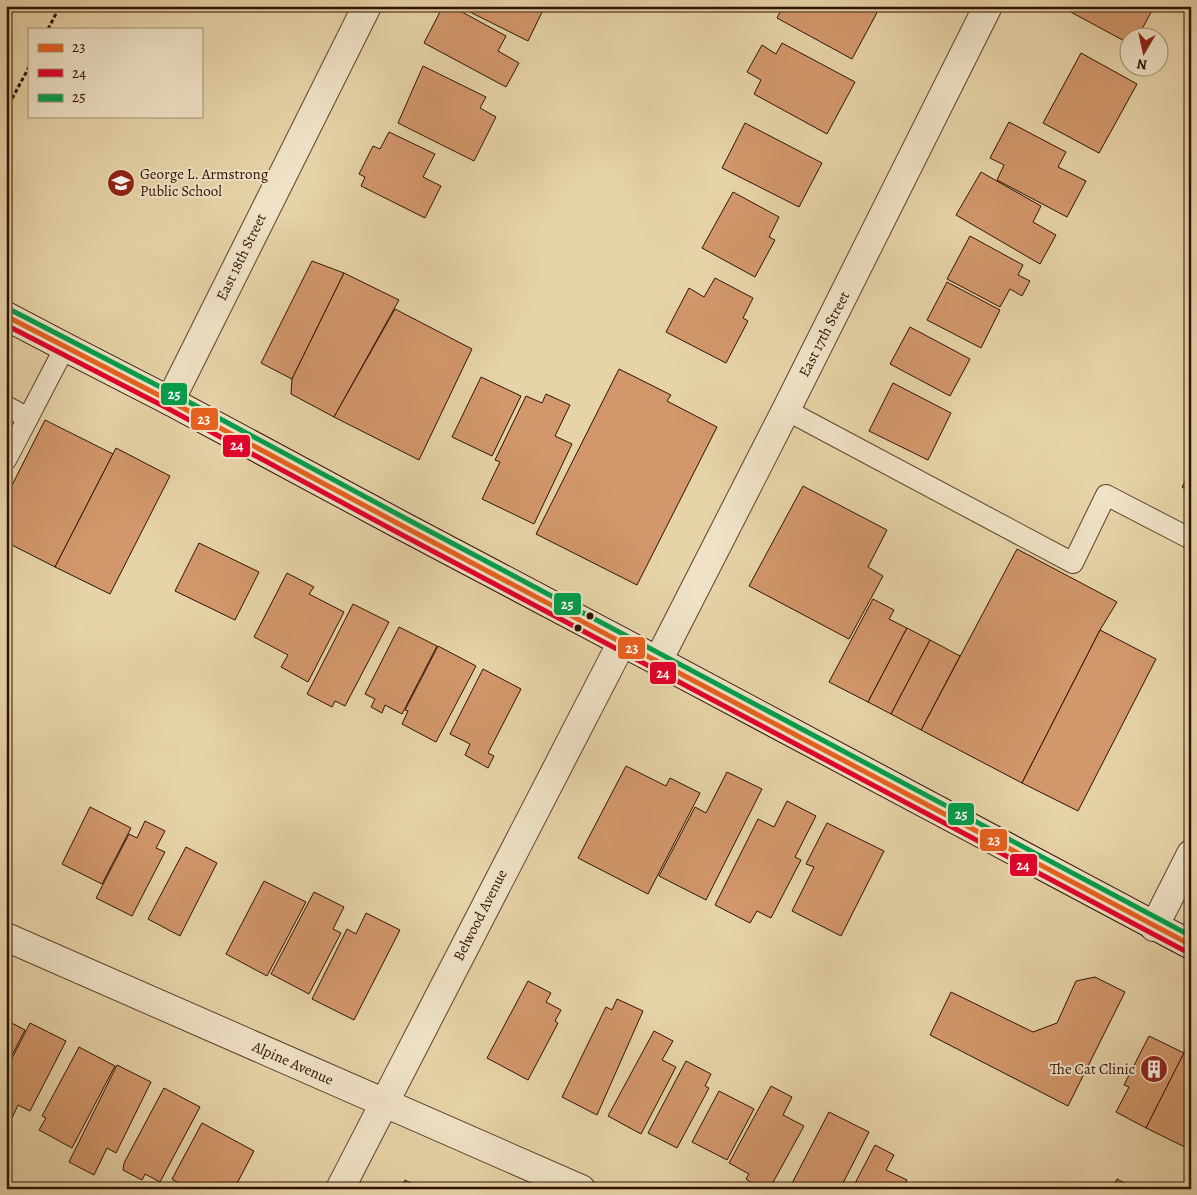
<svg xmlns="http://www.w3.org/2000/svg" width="1197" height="1195" font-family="Alegreya,serif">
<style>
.building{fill:#d2976b;stroke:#2f1203}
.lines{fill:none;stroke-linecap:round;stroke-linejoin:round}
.service-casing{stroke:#5d422c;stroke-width:22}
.minor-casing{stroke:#5d422c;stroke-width:30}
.secondary-casing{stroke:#2f1203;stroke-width:30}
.path{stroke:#2f1203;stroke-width:3;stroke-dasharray:4 2.5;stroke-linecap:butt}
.service{stroke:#efe2c6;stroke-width:20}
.minor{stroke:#efe2c6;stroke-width:28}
.secondary{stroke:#efe2c6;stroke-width:28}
.bus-1-casing{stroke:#efe2c6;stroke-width:9}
.bus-2-casing{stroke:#efe2c6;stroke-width:9}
.bus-3-casing{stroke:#efe2c6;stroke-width:9}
.bus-1{stroke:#e86120;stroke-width:5}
.bus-2{stroke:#e4002b;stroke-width:5}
.bus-3{stroke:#029f4d;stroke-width:5}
.bus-dot{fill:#2f1203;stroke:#efe2c6;stroke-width:2}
.labels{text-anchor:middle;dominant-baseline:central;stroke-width:4;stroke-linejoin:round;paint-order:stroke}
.poi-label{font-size:15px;fill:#2f1203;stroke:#efe2c6;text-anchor:start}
.street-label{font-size:15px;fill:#2f1203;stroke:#efe2c6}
.line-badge{stroke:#efe2c6;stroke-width:2}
.badge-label{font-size:14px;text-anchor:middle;font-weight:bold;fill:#fff}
</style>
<rect width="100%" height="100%" fill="#e6d3a7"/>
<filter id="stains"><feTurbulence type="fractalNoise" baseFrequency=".004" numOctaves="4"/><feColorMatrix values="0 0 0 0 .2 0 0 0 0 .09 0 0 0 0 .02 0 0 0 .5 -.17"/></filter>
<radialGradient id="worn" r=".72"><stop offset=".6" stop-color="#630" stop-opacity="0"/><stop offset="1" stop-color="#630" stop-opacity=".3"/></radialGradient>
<g class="building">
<path d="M443,6H451L506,36L498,51L519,63L506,87L424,43Z"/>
<path d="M458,6H545L528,41Z"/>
<path d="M783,6H878L880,7L852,59L777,18Z"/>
<path d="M1069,6H1153L1154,7L1137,38H1130V44L1067,10Z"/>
<path d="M782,43L855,82L827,134L754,94L761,80L747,72L762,45L776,54Z"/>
<path d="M1081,53L1137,84L1099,153L1043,123Z"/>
<path d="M423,66L486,97L480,108L496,117L474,161L398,123Z"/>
<path d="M1009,122L1066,152L1058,167L1086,181L1067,217L997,180L1004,165L990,158Z"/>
<path d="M745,123L822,163L799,207L722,168Z"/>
<path d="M389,132L435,154L423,177L441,186L425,218L361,186L365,177L359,174L373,146L380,149Z"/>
<path d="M981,172L1041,206L1033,222L1056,235L1040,264L956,215Z"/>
<path d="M733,192L779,217L769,237L775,240L755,277L702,248Z"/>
<path d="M970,236L1023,265L1018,275L1030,281L1022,296L1010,289L1000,307L947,279Z"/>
<path d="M312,261L344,273L292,379L261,363Z"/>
<path d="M344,273L399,300L334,417L291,394L292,379Z"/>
<path d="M715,278L753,298L743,318L748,321L726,363L666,332L689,288L704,297Z"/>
<path d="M947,282L1000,310L981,348L927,320Z"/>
<path d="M395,309L472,349L419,460L334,417Z"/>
<path d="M910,327L970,359L950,396L890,364Z"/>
<path d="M619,369L671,395L667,401L717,427L637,585L536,534Z"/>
<path d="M481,377L521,396L492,456L452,437Z"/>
<path d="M893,383L951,413L928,460L869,431Z"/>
<path d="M546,394L570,405L555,436L572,444L534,524L482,499L500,462L495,460L526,396L542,403Z"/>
<path d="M45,420L113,454L55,567L6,542V497Z"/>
<path d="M116,448L170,476L110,594L55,567Z"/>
<path d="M1191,472V492L1182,487Z"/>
<path d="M803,486L887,530L868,567L883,576L849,639L749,586Z"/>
<path d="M199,543L259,572L235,620L175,591Z"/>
<path d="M1017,549L1117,602L1100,630L1022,783L921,730Z"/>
<path d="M287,573L314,587L309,594L344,612L308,682L281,667L288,655L254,637Z"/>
<path d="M873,599L894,610L889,619L907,628L868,702L829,682Z"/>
<path d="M353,604L389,622L345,706L335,701L332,707L307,694Z"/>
<path d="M399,627L437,646L402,714L385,705L382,713L371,707L375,699L365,694Z"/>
<path d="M907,628L930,640L891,714L868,702Z"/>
<path d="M1100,630L1156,659L1078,811L1022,783Z"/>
<path d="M930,640L960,656L921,730L891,714Z"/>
<path d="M438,646L476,666L436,742L402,724L408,711L405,710Z"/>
<path d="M483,669L521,689L488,753L494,756L488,768L465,755L470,744L450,734Z"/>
<path d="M626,766L666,786L670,778L700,793L648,894L578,858Z"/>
<path d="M727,772L762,789L706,900L659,876L695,807L706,813Z"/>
<path d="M787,801L816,816L795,857L801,860L771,918L757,911L750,923L715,905L758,819L774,827Z"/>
<path d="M90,807L131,828L102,884L62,864Z"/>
<path d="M145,821L165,831L156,848L165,852L132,916L96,898L129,834L137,838Z"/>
<path d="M827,823L884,851L841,936L792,911L814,867L806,864Z"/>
<path d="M186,847L217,863L180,936L148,919Z"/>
<path d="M264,881L306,902L267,976L226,954Z"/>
<path d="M314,892L344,907L333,929L341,933L309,994L271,974Z"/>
<path d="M366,913L400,930L354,1020L312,999L347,929L356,934Z"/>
<path d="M1095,977L1125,992L1068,1106L930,1035L951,992L1033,1032L1057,1023L1076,981Z"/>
<path d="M528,981L551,993L546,1002L561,1010L555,1021L558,1023L528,1080L487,1058Z"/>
<path d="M617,999L643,1011L597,1115L562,1097L606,1007L612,1010Z"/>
<path d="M6,1020L25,1030L6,1067Z"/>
<path d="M30,1023L66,1041L30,1111L18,1105L12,1118L6,1115V1070Z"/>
<path d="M654,1031L673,1041L662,1060L676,1067L641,1134L608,1116Z"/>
<path d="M1149,1036L1184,1053L1146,1128L1116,1112L1129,1087L1124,1085Z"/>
<path d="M1191,1039V1150L1146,1128Z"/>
<path d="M79,1047L115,1066L72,1148L39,1130L46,1118L42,1116Z"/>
<path d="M686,1061L711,1074L705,1086L709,1088L677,1148L648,1133Z"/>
<path d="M117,1065L151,1082L116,1153L107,1148L94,1175L69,1162Z"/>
<path d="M771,1086L792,1097L783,1115L804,1126L771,1186L766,1183L762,1189L746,1179L749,1174L729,1163Z"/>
<path d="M164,1088L200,1107L160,1182L145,1174L142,1180L123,1170L124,1163Z"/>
<path d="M719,1091L754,1109L727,1160L692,1142Z"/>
<path d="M829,1112L869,1132L840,1189H789Z"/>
<path d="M202,1123L254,1151L234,1189H189L172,1179Z"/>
<path d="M875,1145L894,1155L886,1170L907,1180L902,1189H852Z"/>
<path d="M1117,1179L1136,1189H1112Z"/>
<path d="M405,1180L422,1189H401Z"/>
</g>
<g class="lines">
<g class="service-casing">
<g id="service">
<path d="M6,406L28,418L65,347"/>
<path d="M786,410L1073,563L1106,495L1191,539"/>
<path d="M6,460L28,418"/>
</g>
</g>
<g class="minor-casing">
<g id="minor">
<path d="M170,401L367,6"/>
<path d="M658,661L786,410L988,6"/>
<path d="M1154,927L1191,854"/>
<path d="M6,937C198,1021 390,1104 581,1189"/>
<path d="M340,1189L622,642"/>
</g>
</g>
<g class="secondary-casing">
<path id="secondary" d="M6,316L65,347L170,401L397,523L658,661L1191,945"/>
</g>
<g class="path">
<path d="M48,29L60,6"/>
<path d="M6,110L29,67"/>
</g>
<use href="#service" class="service"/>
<use href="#minor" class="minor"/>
<use href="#secondary" class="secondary"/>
<g class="bus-1-casing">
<path id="bus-1" d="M6,316L170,401L397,523L1191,945"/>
</g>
<g class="bus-2-casing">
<path id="bus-2" d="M6,325L167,408L393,530L1187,952"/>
</g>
<g class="bus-3-casing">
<path id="bus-3" d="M9,309L174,394L401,516L1191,936"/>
</g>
<use href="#bus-1" class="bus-1"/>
<use href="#bus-2" class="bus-2"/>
<use href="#bus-3" class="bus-3"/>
</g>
<defs>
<g id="school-disc" transform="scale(1.4375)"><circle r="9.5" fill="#8f2418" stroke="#efe2c6"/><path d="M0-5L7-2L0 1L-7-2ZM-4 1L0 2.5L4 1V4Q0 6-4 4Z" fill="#fff"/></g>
<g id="building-disc" transform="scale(1.4375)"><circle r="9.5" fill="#8f2418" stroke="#efe2c6"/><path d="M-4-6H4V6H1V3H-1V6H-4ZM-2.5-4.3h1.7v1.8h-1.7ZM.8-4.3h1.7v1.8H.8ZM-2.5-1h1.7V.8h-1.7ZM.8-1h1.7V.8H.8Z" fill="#fff"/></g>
</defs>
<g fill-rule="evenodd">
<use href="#school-disc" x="121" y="183"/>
<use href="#building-disc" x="1154" y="1069"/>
</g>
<g class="bus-dot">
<circle cx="590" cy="616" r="4.5"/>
<circle cx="578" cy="628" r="4.5"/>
</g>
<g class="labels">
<g class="poi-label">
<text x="140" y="174">George L. Armstrong<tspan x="140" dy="17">Public School</tspan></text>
<text x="1135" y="1069" text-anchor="end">The Cat Clinic</text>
</g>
<g class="street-label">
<text transform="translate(241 257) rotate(-64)">East 18th Street</text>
<text transform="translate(824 334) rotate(-63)">East 17th Street</text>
<text transform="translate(480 915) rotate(-63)">Belwood Avenue</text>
<text transform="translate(293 1063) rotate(24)">Alpine Avenue</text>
</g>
</g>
<g class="line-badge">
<rect x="160" y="382" width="28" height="24" rx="5" fill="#029f4d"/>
<rect x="190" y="407" width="29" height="24" rx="5" fill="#e86120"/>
<rect x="222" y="434" width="29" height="24" rx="5" fill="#e4002b"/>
<rect x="553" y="592" width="29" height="24" rx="5" fill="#029f4d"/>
<rect x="617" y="636" width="29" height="24" rx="5" fill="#e86120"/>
<rect x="649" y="661" width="28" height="24" rx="5" fill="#e4002b"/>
<rect x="947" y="802" width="28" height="24" rx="5" fill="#029f4d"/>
<rect x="979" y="828" width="29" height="24" rx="5" fill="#e86120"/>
<rect x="1009" y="853" width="29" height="24" rx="5" fill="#e4002b"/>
</g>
<g class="badge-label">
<text x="174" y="399">25</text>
<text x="204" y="424">23</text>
<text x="237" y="450">24</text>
<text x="567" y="609">25</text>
<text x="632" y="653">23</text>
<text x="663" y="678">24</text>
<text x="961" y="819">25</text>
<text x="994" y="845">23</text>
<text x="1023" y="870">24</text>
</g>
<rect width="1197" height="1195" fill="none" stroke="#e6d3a7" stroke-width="25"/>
<rect x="8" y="8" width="1182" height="1180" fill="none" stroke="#2f1203" stroke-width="2.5"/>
<rect x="12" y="12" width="1172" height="1170" fill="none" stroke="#2f1203"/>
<rect x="28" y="28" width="175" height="90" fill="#efe2c6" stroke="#a28f78"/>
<rect x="38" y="44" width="25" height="8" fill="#e86120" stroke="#a28f78"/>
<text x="72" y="52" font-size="15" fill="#2f1203">23</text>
<rect x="38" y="69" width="25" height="8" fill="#e4002b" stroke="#a28f78"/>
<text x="72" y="78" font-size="15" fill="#2f1203">24</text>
<rect x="38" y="94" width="25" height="8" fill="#029f4d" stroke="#a28f78"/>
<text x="72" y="102" font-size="15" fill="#2f1203">25</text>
<g transform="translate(1144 52) rotate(189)"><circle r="24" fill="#efe2c6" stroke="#a28f78"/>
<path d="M0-4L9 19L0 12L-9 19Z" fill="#8f2418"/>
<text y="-8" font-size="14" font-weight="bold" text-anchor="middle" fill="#2f1203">N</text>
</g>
<rect width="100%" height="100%" filter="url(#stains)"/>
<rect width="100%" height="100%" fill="url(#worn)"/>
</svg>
